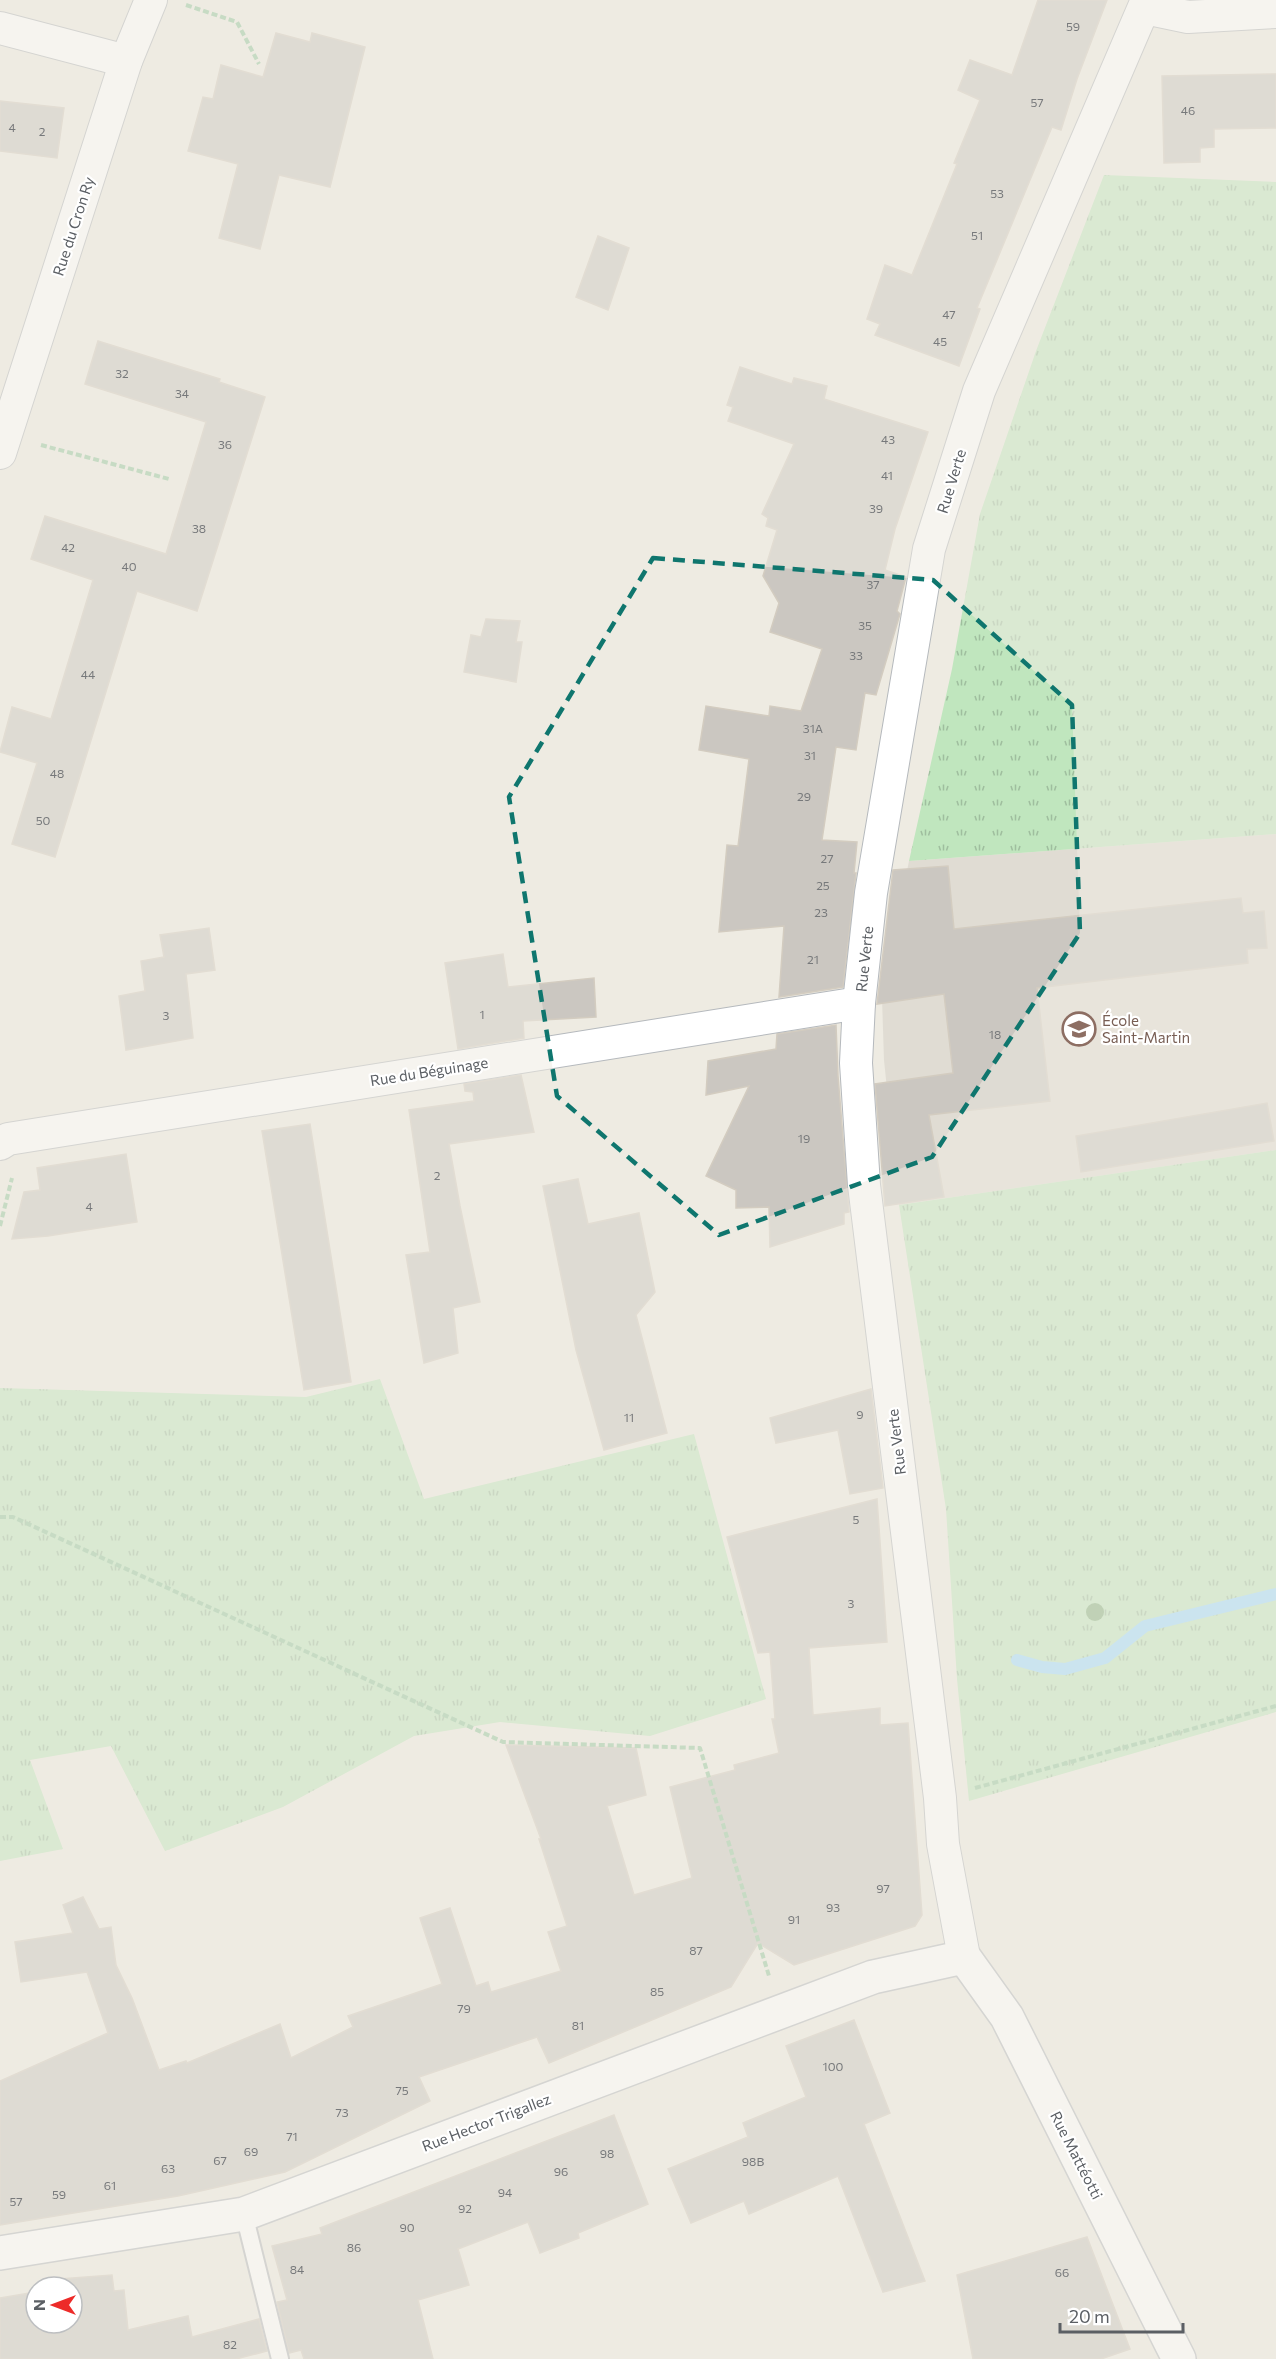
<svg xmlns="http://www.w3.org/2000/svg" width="1276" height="2359" font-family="Commissioner,sans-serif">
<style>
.education{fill:#e0dcd3}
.grass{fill:url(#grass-tufts)}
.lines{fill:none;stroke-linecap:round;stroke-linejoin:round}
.stream{stroke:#a1dcff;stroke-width:12}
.building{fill:#cbc7c1;stroke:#d3ccc0;stroke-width:1.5}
.lane-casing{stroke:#b5b9bd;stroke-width:20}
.street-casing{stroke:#b5b9bd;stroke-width:34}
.secondary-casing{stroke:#b6babf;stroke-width:36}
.path{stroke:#97c8a1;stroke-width:4;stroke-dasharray:6 3;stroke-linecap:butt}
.lane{stroke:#fff;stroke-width:16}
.street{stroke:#fff;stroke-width:32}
.secondary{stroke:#fff;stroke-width:33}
.tree{fill:#87b281}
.marked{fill:none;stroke:#0f766e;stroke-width:4.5;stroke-dasharray:12 8;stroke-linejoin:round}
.labels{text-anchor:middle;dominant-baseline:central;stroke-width:4.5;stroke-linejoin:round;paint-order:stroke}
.number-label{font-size:12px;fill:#77797b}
.street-label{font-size:15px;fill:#5b5f64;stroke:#fff}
.education-label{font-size:15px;fill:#785e54;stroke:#fff;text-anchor:start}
</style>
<defs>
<pattern id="grass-tufts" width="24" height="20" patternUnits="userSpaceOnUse" patternTransform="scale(1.5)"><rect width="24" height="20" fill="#c0e6be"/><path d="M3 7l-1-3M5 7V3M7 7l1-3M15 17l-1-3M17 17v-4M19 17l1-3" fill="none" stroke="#9fbe9e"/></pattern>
</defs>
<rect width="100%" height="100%" fill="#eeebe2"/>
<path class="education" d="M1276,834V1150L899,1205L884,1060L882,998L909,861Z"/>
<g class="grass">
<path d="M1104,175L1276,182V834L909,861L952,669L980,514L1036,351Z"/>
<path d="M1276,1150V1712L969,1801L957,1679L946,1509L899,1205Z"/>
<path d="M380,1379L424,1499L694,1434L766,1699L650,1736L500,1722L414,1736L283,1807L165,1851L111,1746L30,1760L63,1849L0,1861V1388L306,1397Z"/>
</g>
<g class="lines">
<path class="stream" d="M1017,1660L1042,1667L1065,1669L1105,1658L1145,1626L1276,1594"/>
</g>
<g class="building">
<path d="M1038,0H1107L1077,79L1061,130L1052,127L977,308L980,309L959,366L875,335L880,324L867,319L885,265L912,275L957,164L954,163L980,100L958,90L970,60L1012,75Z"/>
<path d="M276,33L310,42L312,33L365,47L330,187L279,175L260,249L219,238L238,164L188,151L203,97L213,99L221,65L263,77Z"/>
<path d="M1276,74V128L1214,129V147L1200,148V162L1164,163L1162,76Z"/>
<path d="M0,101L64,108L57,158L0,151Z"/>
<path d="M598,236L629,248L608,310L576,297Z"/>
<path d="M98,341L220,379L219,382L265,397L197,611L137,591L55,857L12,844L37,763L0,752L12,707L51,719L93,580L31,559L45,516L166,554L206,422L85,384Z"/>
<path d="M740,367L792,384L794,378L827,386L824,399L928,432L895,529L885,570L906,577L897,611L900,614L876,695L865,693L856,750L836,747L822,840L857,842L854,873H856L843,987L779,997L784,926L719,932L727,845L738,846L749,759L699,750L706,706L769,716L770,706L801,711L822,649L770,632L779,603L763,576L777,530L766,526L768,518L762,514L794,444L728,421L733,407L727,405Z"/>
<path d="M486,619L520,621L516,642H522L516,682L464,672L471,635L481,637Z"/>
<path d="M948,866L954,929L1241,898L1243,913L1264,911L1267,948L1247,949L1248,963L1037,988L1050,1101L929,1115L944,1197L885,1206L875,1084L953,1073L944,994L877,1004L893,870Z"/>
<path d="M209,928L215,970L186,974L193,1038L126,1050L119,996L145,991L141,961L164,957L160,935Z"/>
<path d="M503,954L508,987L594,978L596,1017L523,1021L524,1038L458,1049L445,963Z"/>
<path d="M836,1025L838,1076L849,1212L844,1213V1224L770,1247L769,1207L736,1208V1190L706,1176L749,1086L706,1095L708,1061L776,1049L777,1034Z"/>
<path d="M521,1075L534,1132L449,1144L460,1206L480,1302L453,1308L458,1353L424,1363L406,1255L430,1252L409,1110L474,1101L473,1092L465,1091L464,1084Z"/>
<path d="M1267,1103L1274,1141L1081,1172L1076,1136Z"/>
<path d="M310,1124L351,1382L304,1390L262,1131Z"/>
<path d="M126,1154L137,1222L48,1236L12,1239L24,1192L40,1190L37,1168Z"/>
<path d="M578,1179L588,1224L639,1213L655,1292L636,1315L667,1433L604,1450L576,1350L543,1186Z"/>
<path d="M871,1389L883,1488L850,1494L838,1430L776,1443L770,1418Z"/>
<path d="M877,1499L887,1642L809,1648L813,1715L880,1708V1725L908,1723L922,1915L915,1926L794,1965L758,1943L731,1987L549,2063L537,2037L419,2077L430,2101L285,2172L178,2196L0,2225V2081L108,2033L87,1972L21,1982L15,1942L73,1933L63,1905L83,1897L99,1929L111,1927L116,1965L132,1998L159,2070L186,2061L187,2063L280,2024L291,2058L353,2027L348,2016L442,1984L420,1918L450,1908L476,1986L488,1982L491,1992L561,1971L548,1932L567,1926L539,1839H541L506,1745L636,1748L646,1795L607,1806L634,1895L692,1878L670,1787L735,1770L734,1765L779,1753L772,1719H775L770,1652L758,1653L727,1537Z"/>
<path d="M854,2020L890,2113L864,2124L925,2281L883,2292L838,2176L749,2214L744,2201L691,2223L668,2169L748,2137L743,2123L806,2097L786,2046Z"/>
<path d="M614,2115L648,2204L578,2233L579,2238L540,2253L528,2222L458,2249L469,2285L418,2300L433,2359H304L301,2350L289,2353L277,2302L287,2300L272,2246L322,2234L320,2228Z"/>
<path d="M1087,2237L1130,2349L1101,2359H973L957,2275Z"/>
<path d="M112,2275L114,2291L124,2290L128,2330L188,2316L192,2337L259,2319L267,2351L236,2359H0V2298L36,2292V2323H72V2287H60V2279Z"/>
</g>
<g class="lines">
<g class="lane-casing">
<path id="lane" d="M244,2214L280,2359"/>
</g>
<g class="street-casing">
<g id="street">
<path d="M1145,8L1188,17L1276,12"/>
<path d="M0,28L126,61"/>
<path d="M0,453L126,61L151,0"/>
<path d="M0,1144L8,1139L859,1003"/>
<path d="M964,1957L943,1844L940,1798L864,1185L856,1063L859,1003L871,893L929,549L979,391L1147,0"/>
</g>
</g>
<g class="secondary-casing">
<path id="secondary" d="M0,2253L244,2214L873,1977L964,1957L1007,2017L1179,2359"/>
</g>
<g class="path">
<path d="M186,5L237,22L259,64"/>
<path d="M41,445L169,479"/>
<path d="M0,1226L12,1178"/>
<path d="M0,1517H13L503,1742L700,1748L769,1976"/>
<path d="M975,1788L1276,1706"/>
</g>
<use href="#lane" class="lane"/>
<use href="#street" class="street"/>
<use href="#secondary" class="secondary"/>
</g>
<circle class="tree" cx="1095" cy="1612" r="9"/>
<path d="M0 0H1276V2359H0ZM653,558L933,580L1072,705L1080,933L932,1157L719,1235L557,1096L509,797Z" fill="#eeebe2" fill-opacity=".55" fill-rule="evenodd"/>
<path class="marked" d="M653,558L933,580L1072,705L1080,933L932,1157L719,1235L557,1096L509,797Z"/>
<defs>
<g id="school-ring" transform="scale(1.725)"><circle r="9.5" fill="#fff" stroke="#8d6e63" stroke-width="1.5"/><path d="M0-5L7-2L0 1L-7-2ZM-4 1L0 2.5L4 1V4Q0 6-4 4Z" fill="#8d6e63"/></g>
</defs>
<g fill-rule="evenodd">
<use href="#school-ring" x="1079" y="1029"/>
</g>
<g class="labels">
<g class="number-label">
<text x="1073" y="26">59</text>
<text x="1037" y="102">57</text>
<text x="1188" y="110">46</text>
<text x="12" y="127">4</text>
<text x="42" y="131">2</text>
<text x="997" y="193">53</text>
<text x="977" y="235">51</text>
<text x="949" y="314">47</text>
<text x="940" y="341">45</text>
<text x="122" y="373">32</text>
<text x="182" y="393">34</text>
<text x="888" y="439">43</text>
<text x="225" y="444">36</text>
<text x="887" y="475">41</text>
<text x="876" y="508">39</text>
<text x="199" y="528">38</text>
<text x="68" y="547">42</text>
<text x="129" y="566">40</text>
<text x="873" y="584">37</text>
<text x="865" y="625">35</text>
<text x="856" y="655">33</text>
<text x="88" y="674">44</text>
<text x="813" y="728">31A</text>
<text x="810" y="755">31</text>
<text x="57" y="773">48</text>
<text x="804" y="796">29</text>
<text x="43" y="820">50</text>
<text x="827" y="858">27</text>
<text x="823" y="885">25</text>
<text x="821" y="912">23</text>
<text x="813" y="959">21</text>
<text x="482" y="1014">1</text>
<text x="166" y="1015">3</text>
<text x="995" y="1034">18</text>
<text x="804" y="1138">19</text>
<text x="437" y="1175">2</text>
<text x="89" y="1206">4</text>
<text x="860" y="1414">9</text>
<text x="629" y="1417">11</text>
<text x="856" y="1519">5</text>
<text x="851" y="1603">3</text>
<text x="883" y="1888">97</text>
<text x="833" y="1907">93</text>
<text x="794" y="1919">91</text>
<text x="696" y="1950">87</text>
<text x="657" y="1991">85</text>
<text x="464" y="2008">79</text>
<text x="578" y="2025">81</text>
<text x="833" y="2066">100</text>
<text x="402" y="2090">75</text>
<text x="342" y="2112">73</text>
<text x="292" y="2136">71</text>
<text x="251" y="2151">69</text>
<text x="607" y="2153">98</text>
<text x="220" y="2160">67</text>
<text x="753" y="2161">98B</text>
<text x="168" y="2168">63</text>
<text x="561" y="2171">96</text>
<text x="110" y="2185">61</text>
<text x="505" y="2192">94</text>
<text x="59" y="2194">59</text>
<text x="16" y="2201">57</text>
<text x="465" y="2208">92</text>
<text x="407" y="2227">90</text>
<text x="354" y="2247">86</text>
<text x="297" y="2269">84</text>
<text x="1062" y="2272">66</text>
<text x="230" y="2344">82</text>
</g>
<g class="street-label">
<text transform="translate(73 226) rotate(-72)">Rue du Cron Ry</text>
<text transform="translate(951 481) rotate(-73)">Rue Verte</text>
<text transform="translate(864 959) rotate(-84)">Rue Verte</text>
<text transform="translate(429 1071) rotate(-9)">Rue du Béguinage</text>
<text transform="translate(896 1442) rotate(-97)">Rue Verte</text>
<text transform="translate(486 2122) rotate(-21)">Rue Hector Trigallez</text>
<text transform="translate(1077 2155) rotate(63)">Rue Mattéotti</text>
</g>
<g class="education-label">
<text x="1102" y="1020">École<tspan x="1102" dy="17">Saint-Martin</tspan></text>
</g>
</g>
<g transform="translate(54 2305) rotate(270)"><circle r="28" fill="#ffffff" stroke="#bdbfc1" stroke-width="1.5"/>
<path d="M0-4.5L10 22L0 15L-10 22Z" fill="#ed2b29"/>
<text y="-9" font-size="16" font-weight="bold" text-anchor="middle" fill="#5b5f64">N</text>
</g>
<path d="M1060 2323v9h123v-9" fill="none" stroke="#5b5f64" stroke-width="3"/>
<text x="1069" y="2323" font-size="18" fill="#5b5f64" stroke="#ffffff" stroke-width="4.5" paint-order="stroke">20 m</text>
</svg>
